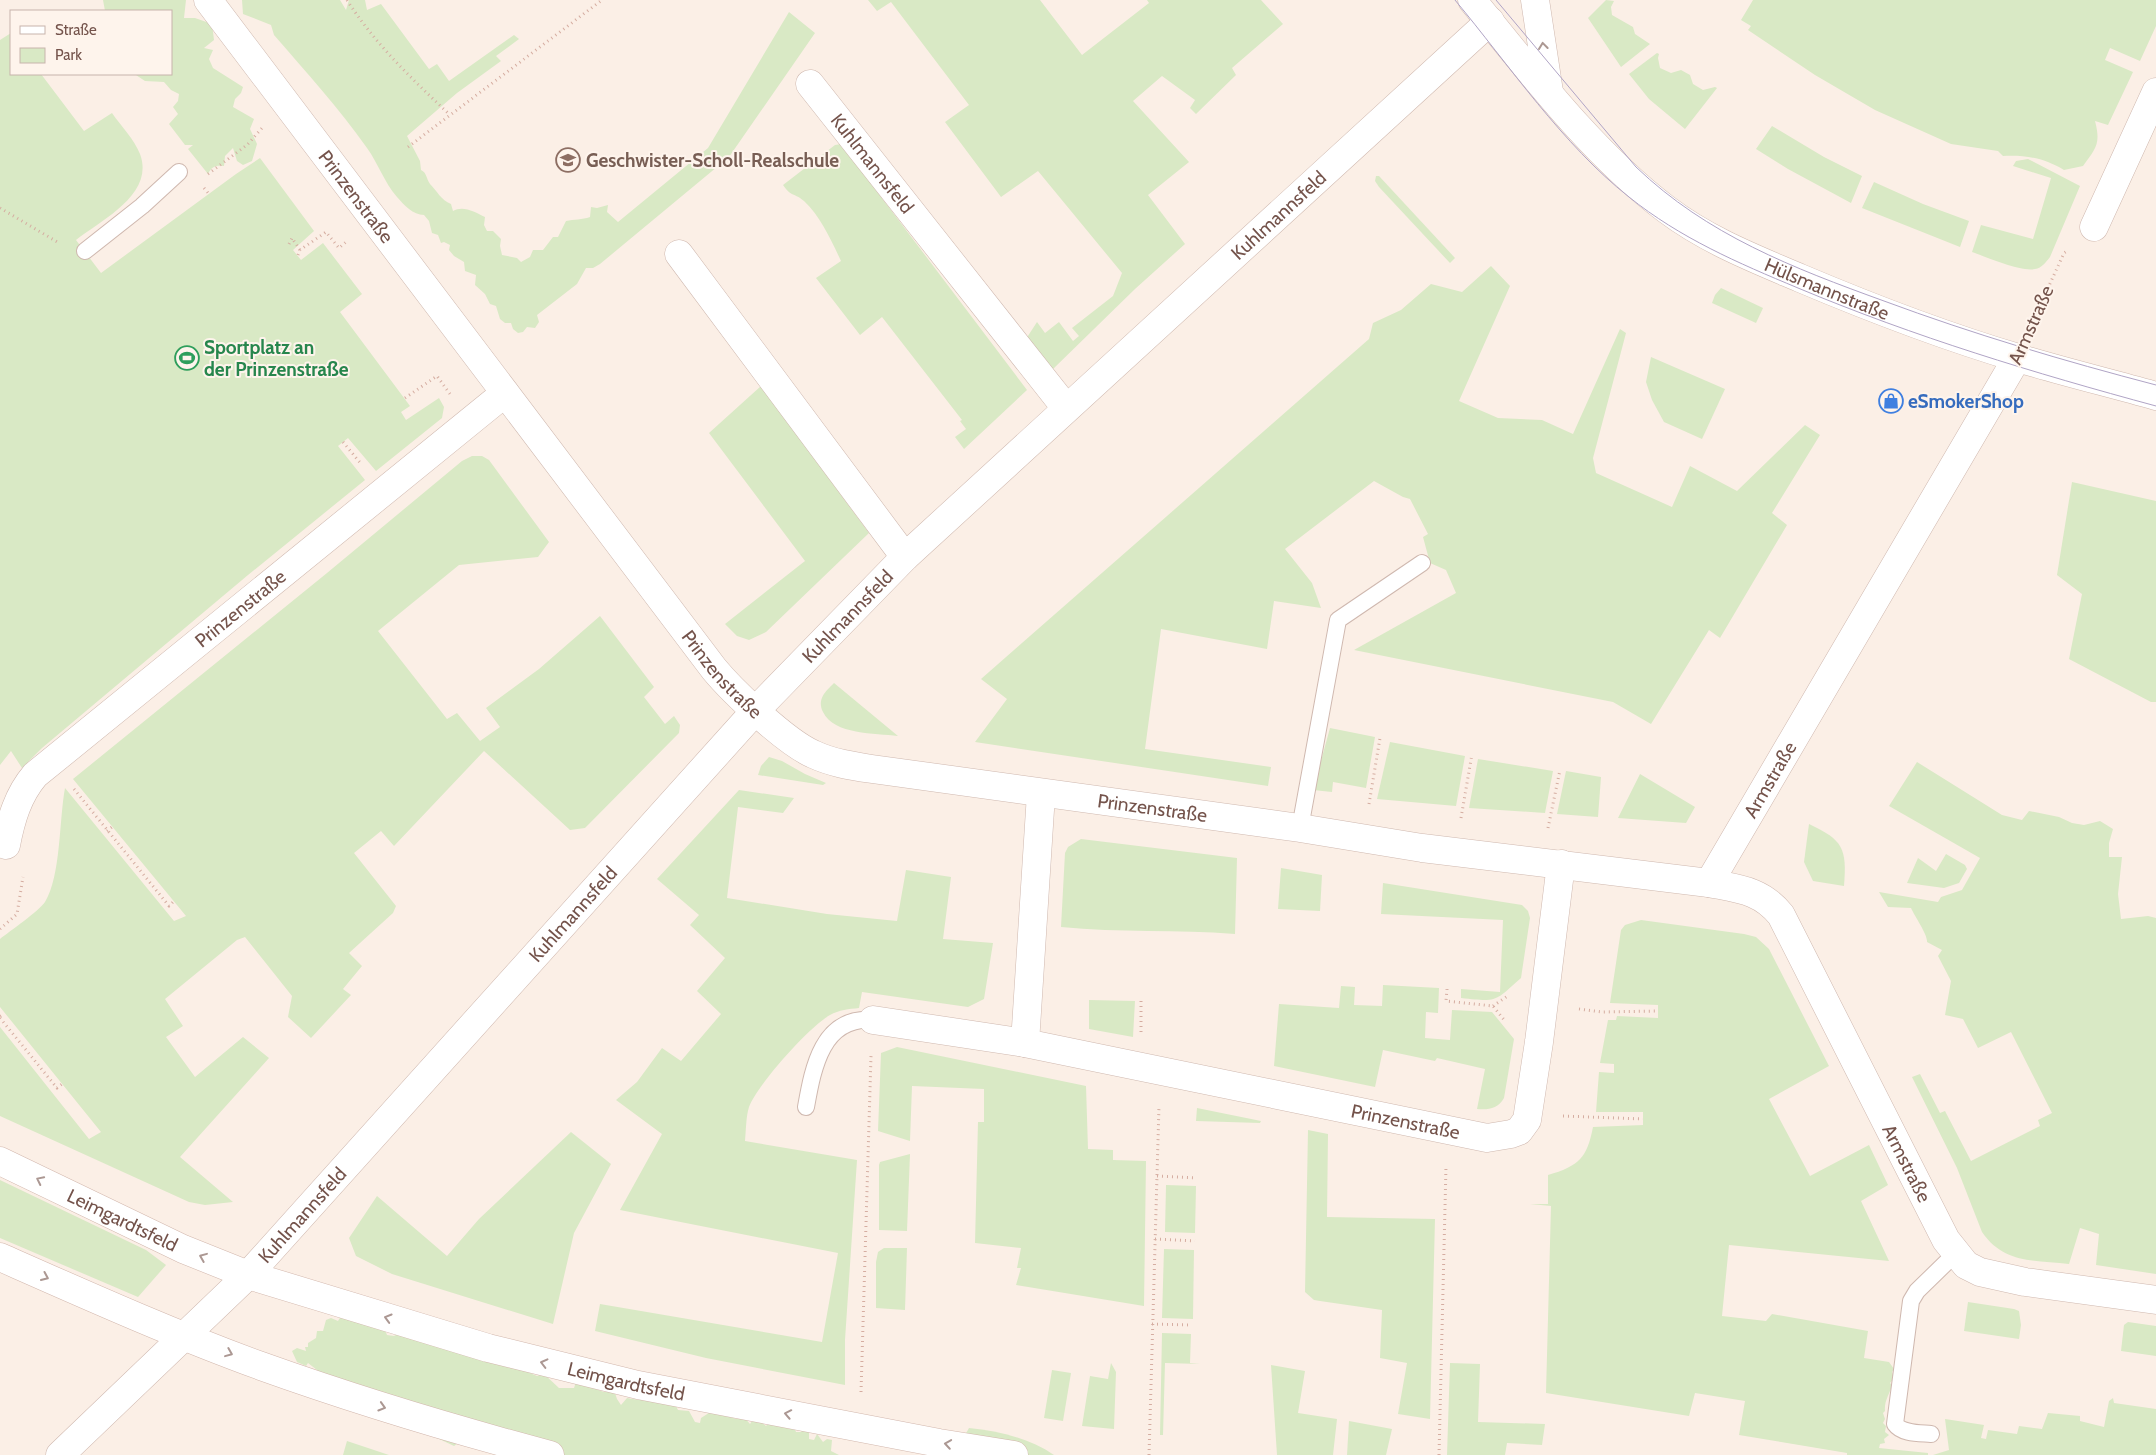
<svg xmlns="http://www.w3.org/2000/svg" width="2156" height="1455" font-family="Cabin,sans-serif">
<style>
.green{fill:#d9e9c5}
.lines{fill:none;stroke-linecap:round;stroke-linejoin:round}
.service-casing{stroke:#cfb8af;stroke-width:18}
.minor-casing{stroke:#cfb8af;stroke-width:29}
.secondary-casing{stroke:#d2b7ad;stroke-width:29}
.path{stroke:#d5ada1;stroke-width:3;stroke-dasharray:1 4;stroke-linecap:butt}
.service{stroke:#fff;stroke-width:16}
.minor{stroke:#fff;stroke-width:28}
.secondary{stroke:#fff;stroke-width:28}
.tram{stroke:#b0a4c5;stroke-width:1}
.oneway{stroke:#ac9893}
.labels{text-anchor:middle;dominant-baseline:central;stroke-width:4;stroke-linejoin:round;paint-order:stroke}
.education-label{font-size:19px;font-weight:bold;fill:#785e54;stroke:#fef4ec;text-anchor:start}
.street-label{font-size:19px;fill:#74534b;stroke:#fef4ec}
.leisure-label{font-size:19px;font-weight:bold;fill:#27864d;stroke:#fef4ec;text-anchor:start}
.shop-label{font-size:19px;font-weight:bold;fill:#366cbe;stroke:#fef4ec;text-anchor:start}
</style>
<rect width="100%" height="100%" fill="#fbefe6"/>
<g class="green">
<path d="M103,0H186L184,18H195L212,24L214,40L204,48L213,50L209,59L213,68L243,87L241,93L235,99L233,107L254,119L250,129L257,144L252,161L243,165L237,161L233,148L225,156L224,166C216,165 212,166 208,174L188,149L193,145H185L169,124L178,114L173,107L178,101L179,94L171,90L164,82L145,81L136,75L171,74V11H105Z"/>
<path d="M242,0H340L346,10L349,0H365L367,10L381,4L429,69L437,64L449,81L514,35L519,39L496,56L501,61L457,93L407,136L420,161L421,170C427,173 426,178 430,184C437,191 441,200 451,204L453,211C463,205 475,212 485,217L484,225L487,231H493L501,239L500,246L502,255L517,258L521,262L530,257L533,250H543L553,237H558L566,221C574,219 582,220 590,217L591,207L597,208L608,205L607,212L618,222L708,148L789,12L815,33L729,157L600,264L593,268H586L577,284L537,315L539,322L535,328L527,327L523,332L518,333L513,329L511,323H505L500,319L496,306L490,304L485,294L475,285L476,275L465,271L464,262L454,256L449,250L450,245L444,242L441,243L438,235L432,233L429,221L424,215C413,215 404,205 397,197C384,182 378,163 367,148C339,108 306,72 274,35L271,25L243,14Z"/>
<path d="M868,0H1040L1082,55L1149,3L1147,0H1261L1283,24L1232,68L1236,75L1196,114L1190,108L1195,100L1162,76L1133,101L1189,162L1148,195L1185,244L1135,289L1052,370L1026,339L1037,322L1045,333L1059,322L1073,341L1079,336L1072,328L1113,296L1122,273L1038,171L1001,197L945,122L969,105L891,2L877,11Z"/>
<path d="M1606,0L1614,1L1611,7L1612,15L1633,27L1635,34L1650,44L1621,67L1588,18Z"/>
<path d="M1753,0H2156V26L2140,61L2110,48L2105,60L2133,72L2108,125L2095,121C2101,144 2096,148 2083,166L2064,170C2044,158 2026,155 2003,156L1998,151L1951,144L1875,110L1815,75L1748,30L1751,26L1741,20Z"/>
<path d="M11,33V74H41L84,131L112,113C121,126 134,139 140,154C155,194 102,220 76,240L101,273L236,174L260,158L314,231L293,250L301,260L323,243L362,294L340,312L410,406L401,412L406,420L439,398L444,407L442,418L376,471L348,438L338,446L365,480L248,575L42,748L22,768L11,751L0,765V40Z"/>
<path d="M1657,53L1659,54L1658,58L1660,68L1671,73L1681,70L1690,75L1693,84L1703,90L1715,87L1717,88L1685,129L1649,99L1629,74Z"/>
<path d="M1772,126L1824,157L1862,176L1851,203L1788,169L1756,149Z"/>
<path d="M841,144L1027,390L964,449L955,437L966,429L960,421L962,420L882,317L860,335L816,278L841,261C831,240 821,217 804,201C795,193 791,197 783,185L835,145Z"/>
<path d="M2028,159L2080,186L2050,257C2046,262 2042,268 2035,269C2021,272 1986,257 1972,252L1981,225L2033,239L2051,178L2013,166L2016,161Z"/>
<path d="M1376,176H1379L1455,258L1450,263L1379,187L1375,181Z"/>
<path d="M1874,182L1923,204L1969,221L1960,247L1862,208Z"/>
<path d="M1491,266L1510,286L1459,401L1498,418L1542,420L1573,434L1620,329L1626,333L1593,458L1596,473L1672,507L1690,466L1737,491L1805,425L1820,435L1772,513L1787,525L1720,638L1709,630L1651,724L1613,702L1354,650L1456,593L1446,570L1430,563L1423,537L1428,534L1410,499L1403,497L1374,481L1285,549L1312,583L1321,608L1274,601L1267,649L1161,629L1145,749L1271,767L1268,786L975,742L1007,699L981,679L1369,339L1373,323L1401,310L1431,284L1462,292Z"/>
<path d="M1721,288L1763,308L1756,323L1712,303L1715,295Z"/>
<path d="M1651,357L1725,389L1702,439L1664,422L1652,400L1646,382Z"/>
<path d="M761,386L869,533L766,632L749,640L737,636L725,624L805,561L709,433Z"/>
<path d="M472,456H482L489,460L549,542L538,557L459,565L378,631L447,719L457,713L480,741L500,727L486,708L539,669L600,616L654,687L644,697L665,724L674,716L680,725L679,733L585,828L570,830L484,751L394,846L381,831L354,853L396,906L393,913L349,953L362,966L343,989L351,995L311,1038L288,1017L292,996L245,937L237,940L165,999L183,1026L166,1037L195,1077L243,1037L269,1058L180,1157L233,1202L205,1205L189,1202L0,1116V1027L89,1139L101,1132L0,1007V939C10,931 39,911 45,902C61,876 59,820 65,788L174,921L186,916L73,779L327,573L462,461Z"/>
<path d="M2072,482L2156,501V702H2151L2069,659L2082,594L2057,575Z"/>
<path d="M834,683L898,736C875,733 834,735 823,712C817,699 825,692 834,683Z"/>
<path d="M1330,728L1375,737L1366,788L1333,782L1332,792L1313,790Z"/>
<path d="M1390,742L1465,756L1456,806L1377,799Z"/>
<path d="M769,757L782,761L805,774L826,783L823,785L758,775L761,766Z"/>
<path d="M1478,759L1553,771L1545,813L1469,808Z"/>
<path d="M1917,762L2002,815L2022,820L2029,811L2059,817L2072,823L2084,825L2100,821L2113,829L2109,843V857H2122L2118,894L2121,919L2148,916L2156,918V1274L2096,1265L2099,1234L2080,1228L2069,1264C2034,1260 2004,1264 1982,1232L1957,1168L1912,1077L1920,1074L1940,1113L1945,1111L1971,1161L2040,1126L2038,1120L2052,1113L2011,1032L1978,1048L1963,1019L1945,1015L1951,981L1938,956L1942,950L1927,942C1928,935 1915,917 1911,908L1888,907L1879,892L1938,902L1941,897L1962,890L1980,858L1889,806Z"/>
<path d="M1566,771L1601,777L1598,817L1557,814Z"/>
<path d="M1640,774L1695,807L1686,823L1618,818Z"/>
<path d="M739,790L794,798L783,813L738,807L727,898L827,914L897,921L906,870L951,877L943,939L993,943L984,999L968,1007L862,992L859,1008C849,1009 839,1010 830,1015C809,1027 758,1084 749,1107C746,1116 746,1131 745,1141L857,1160L845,1340V1385L706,1358L595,1331L600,1304L822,1342L838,1253L620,1210L662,1134L616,1100L637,1082L662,1048L681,1061L721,1014L697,991L725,958L690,925L699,915L657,879Z"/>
<path d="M1809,824C1843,840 1847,848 1844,886L1813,881L1804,862Z"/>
<path d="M1081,839L1237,858L1235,934C1177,929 1119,933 1061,927L1065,853L1068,847Z"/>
<path d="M1946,854L1965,865L1967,869L1959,883L1944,888L1907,883L1918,858L1936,871Z"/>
<path d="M1281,868L1322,875L1320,911L1278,909Z"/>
<path d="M1383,883L1522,905L1528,911L1530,918L1521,978C1494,1002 1498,1002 1461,998V989L1500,992L1503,920L1381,914Z"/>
<path d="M1641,920L1744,934L1756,937L1769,949L1829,1066L1769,1099L1810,1176L1869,1145L1888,1185L1861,1201L1889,1261L1729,1245L1722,1316L1766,1321L1772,1314L1868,1331L1864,1358L1889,1362L1894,1369L1892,1372L1894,1378L1890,1383L1892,1385C1890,1394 1884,1400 1885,1411L1883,1413L1885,1419L1883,1423L1886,1426L1885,1432L1889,1435L1884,1439L1885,1443L1880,1444L1879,1448L1928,1453V1455H1847V1453L1739,1435L1745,1401L1695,1393L1689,1416L1546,1393L1551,1206L1530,1204H1548V1175C1579,1166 1587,1158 1593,1127L1643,1125V1112H1596L1599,1072L1614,1073V1064L1600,1063L1608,1020H1616L1617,1016L1658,1018V1005L1610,1003L1621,930L1625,925Z"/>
<path d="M1383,985L1439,988L1438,1013L1426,1012L1425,1038L1450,1040L1452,1010L1492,1012L1514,1039L1504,1098C1498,1109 1488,1110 1477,1109L1485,1069L1437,1058L1435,1061L1383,1050L1375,1087L1274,1066L1279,1004L1339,1008L1341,986L1355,987L1354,1005L1382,1006Z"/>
<path d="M1089,1000L1135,1001L1133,1037L1089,1029Z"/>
<path d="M897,1047L1086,1086L1088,1149L1113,1150V1160L1146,1161L1144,1306L1016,1285L1021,1268H1017L1021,1248L975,1243L978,1122H984V1089L912,1086L910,1141L878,1131L881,1053Z"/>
<path d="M1197,1108L1261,1121L1260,1123L1196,1121Z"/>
<path d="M1308,1130L1328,1134L1327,1217L1435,1219L1430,1419L1398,1414L1407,1363L1380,1358L1382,1310L1320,1301L1314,1300L1305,1292Z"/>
<path d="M571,1132L611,1164L574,1233L553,1324L392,1274L356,1256L349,1238L377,1196L447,1256L479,1219Z"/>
<path d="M910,1154L907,1231L879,1230V1165L880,1162Z"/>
<path d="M0,1180L146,1250L166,1265L138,1297L0,1238Z"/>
<path d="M1166,1185L1196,1186L1195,1233L1165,1232Z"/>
<path d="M884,1248H907L905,1310L876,1308V1262L878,1252Z"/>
<path d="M1164,1249L1194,1250L1193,1319L1162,1318Z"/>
<path d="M1968,1302L2014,1309L2019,1311L2021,1325L2019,1339L1964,1331Z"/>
<path d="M341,1316L383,1325L387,1335L394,1336L402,1331L412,1340L415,1339L486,1358L491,1363L493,1358L528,1369L530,1373L537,1376L544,1374L559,1388H574L576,1382L604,1392L614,1390L617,1399L621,1405L627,1398L639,1400L640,1395L675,1404L678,1410L689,1411L695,1422L700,1423L701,1418L712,1411L736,1419L740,1415L743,1416L750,1424L752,1421H760L766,1426L770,1422L785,1425L787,1428L794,1427L796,1432H801L804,1428L809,1429V1439L814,1440L817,1434L823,1442L827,1439L832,1440L831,1451L839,1455H520L464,1439L454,1446L320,1382L317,1370L308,1363L306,1366L297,1362L292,1351L297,1348L306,1351L305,1347H308V1343L316,1338L317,1331H323L326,1320L331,1318L338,1321Z"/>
<path d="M2128,1322L2156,1326V1356L2121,1351L2124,1325Z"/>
<path d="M1162,1333L1191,1334L1190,1363L1200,1364L1165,1363L1163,1435H1160Z"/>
<path d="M1111,1363L1116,1372L1114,1429L1082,1426L1090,1376L1108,1379Z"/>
<path d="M1450,1363L1480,1364L1478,1422L1545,1424L1542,1445L1507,1443L1505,1455H1447Z"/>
<path d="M1271,1365L1305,1371L1298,1413L1337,1419L1333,1455H1277Z"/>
<path d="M1052,1370L1071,1373L1063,1421L1044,1418Z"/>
<path d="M2113,1398L2114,1403L2156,1409V1455H1933L1949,1450L1945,1419L1984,1425L1981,1438L1986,1439L1988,1430L2017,1434L2019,1426L2042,1429L2048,1413L2080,1416V1421L2104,1427L2109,1401Z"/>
<path d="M1349,1421L1392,1429L1386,1455H1347Z"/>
<path d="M969,1428C999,1431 1029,1438 1054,1455H961L957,1449Z"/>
<path d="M347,1441L389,1455H343Z"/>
</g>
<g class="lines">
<g class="service-casing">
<g id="service">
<path d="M85,251L142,206L179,172"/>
<path d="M1300,828L1338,620L1422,563"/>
<path d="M806,1107C813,1068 822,1016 873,1020"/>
<path d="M1931,1434C1920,1433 1902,1434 1895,1424L1911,1301L1917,1291L1955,1254"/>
</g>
</g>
<g class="minor-casing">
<g id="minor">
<path id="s1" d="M208,0L714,669C733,692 786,742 813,754C832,763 852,766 872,769L1300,828L1422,848L1709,883C1739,889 1761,890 1781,915L1946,1240L1966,1265L1980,1272L2025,1282L2156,1300"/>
<path id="s2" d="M1472,0C1531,72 1592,153 1666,209C1707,240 1753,258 1800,278C1871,308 1944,336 2018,358C2064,372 2110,383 2156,396"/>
<path d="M1535,0L1549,92"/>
<path id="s3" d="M810,84L1066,408"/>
<path d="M2094,227L2156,92"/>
<path d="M679,254L905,557"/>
<path id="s4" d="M1041,794L1025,1043L1487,1138L1511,1134L1519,1131L1527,1120L1539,1042L1561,864"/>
<path id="s5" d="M6,845C11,819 18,795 35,775L505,393"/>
<path id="s6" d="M1709,883L2017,358"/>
<path d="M873,1020L1025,1043"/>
<path id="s7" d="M60,1455L248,1275L756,710L905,557L1490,21"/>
</g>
</g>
<g class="secondary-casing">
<g id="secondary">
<path id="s8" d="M0,1161L183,1249L248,1275L488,1348L638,1385L939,1443L1014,1455"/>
<path d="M0,1257C86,1295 173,1334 261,1366C356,1400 452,1429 550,1455"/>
</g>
</g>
<g class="path">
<path d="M347,0C375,44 412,79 450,115"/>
<path d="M408,147L602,0"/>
<path d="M208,174L247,145L262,128"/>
<path d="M204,188L209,194"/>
<path d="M0,208L59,243"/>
<path d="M289,244L292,238L300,250"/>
<path d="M298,255L300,250L326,232L339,248L346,242"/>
<path d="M2031,325L2064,253L2067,251"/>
<path d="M405,398L437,376L450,394"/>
<path d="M343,442L362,465"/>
<path d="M74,789L169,906L173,902"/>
<path d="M1369,804L1380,738"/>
<path d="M1461,818L1472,754"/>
<path d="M1548,828L1560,770"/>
<path d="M107,831L112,827"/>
<path d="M0,929L17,914L23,877"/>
<path d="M1447,989L1446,1001L1493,1006L1505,1021"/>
<path d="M1493,1006L1509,995"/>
<path d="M1579,1009L1602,1012L1658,1011"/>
<path d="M0,1016L4,1013"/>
<path d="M0,1018L57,1088L62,1084"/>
<path d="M1141,1032V1000"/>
<path d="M1563,1116L1643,1119"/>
<path d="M1157,1176L1196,1178"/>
<path d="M1155,1239L1195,1241"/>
<path d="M1152,1324L1192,1325"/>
<path d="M861,1392L871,1056"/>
<path d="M1149,1455L1159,1106"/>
<path d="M1439,1455L1446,1166"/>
</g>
<use href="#service" class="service"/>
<use href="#minor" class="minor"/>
<use href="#secondary" class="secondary"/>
<g class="tram">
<path d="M1455,0C1509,65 1563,145 1629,197C1680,238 1738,263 1798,288C1915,337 2034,373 2156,406"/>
<path d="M1496,0L1636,167C1707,235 1793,268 1884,301C1973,334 2064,361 2156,385"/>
</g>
</g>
<defs><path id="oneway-chevron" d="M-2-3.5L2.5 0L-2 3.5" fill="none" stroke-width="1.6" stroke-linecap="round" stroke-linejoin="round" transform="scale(1.25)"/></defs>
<g class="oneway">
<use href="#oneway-chevron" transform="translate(1543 46) rotate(-97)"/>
<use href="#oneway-chevron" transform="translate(40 1180) rotate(-154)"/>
<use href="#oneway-chevron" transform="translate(203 1257) rotate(-158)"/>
<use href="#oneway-chevron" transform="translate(45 1277) rotate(24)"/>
<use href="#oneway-chevron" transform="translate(388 1318) rotate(-164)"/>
<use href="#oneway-chevron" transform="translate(229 1353) rotate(22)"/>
<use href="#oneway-chevron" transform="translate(544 1363) rotate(-166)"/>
<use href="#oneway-chevron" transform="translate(382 1407) rotate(17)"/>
<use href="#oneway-chevron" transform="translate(788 1414) rotate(-169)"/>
<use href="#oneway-chevron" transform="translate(948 1444) rotate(-171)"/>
</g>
<defs>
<g id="school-ring" transform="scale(1.25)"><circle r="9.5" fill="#fef4ec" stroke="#8d6e63" stroke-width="1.5"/><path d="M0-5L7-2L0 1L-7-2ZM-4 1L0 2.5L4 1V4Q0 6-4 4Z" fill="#8d6e63"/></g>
<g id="stadium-ring" transform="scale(1.25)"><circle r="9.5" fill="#fef4ec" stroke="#2e9e5b" stroke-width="1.5"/><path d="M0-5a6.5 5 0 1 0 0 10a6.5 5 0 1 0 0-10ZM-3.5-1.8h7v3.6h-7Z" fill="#2e9e5b"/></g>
<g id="shop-ring" transform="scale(1.25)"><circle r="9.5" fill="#fef4ec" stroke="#3f7fe0" stroke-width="1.5"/><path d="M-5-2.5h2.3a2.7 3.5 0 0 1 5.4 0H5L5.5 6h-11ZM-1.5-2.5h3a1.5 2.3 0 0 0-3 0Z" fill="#3f7fe0"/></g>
</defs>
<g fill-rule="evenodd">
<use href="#school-ring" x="568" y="160"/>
<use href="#stadium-ring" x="187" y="358"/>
<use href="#shop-ring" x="1891" y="401"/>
</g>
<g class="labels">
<g class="education-label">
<text x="586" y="160">Geschwister-Scholl-Realschule</text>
</g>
<g class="street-label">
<text stroke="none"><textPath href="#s3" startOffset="101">Kuhlmannsfeld</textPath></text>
<text stroke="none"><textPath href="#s1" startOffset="246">Prinzenstraße</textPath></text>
<text stroke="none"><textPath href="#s7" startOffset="1740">Kuhlmannsfeld</textPath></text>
<text stroke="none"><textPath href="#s2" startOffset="466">Hülsmannstraße</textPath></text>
<text transform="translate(2031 325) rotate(-66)">Armstraße</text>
<text stroke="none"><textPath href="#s5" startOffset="341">Prinzenstraße</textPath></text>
<text stroke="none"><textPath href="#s7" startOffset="1151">Kuhlmannsfeld</textPath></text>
<text stroke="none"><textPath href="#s1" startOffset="848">Prinzenstraße</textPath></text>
<text stroke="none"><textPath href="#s6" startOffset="120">Armstraße</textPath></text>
<text stroke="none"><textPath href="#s1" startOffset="1314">Prinzenstraße</textPath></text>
<text stroke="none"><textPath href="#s7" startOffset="746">Kuhlmannsfeld</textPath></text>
<text stroke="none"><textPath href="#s4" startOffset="638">Prinzenstraße</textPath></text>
<text stroke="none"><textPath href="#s1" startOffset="2235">Armstraße</textPath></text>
<text stroke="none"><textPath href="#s7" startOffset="341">Kuhlmannsfeld</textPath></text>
<text stroke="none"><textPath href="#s8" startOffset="136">Leimgardtsfeld</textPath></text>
<text stroke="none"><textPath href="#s8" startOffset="666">Leimgardtsfeld</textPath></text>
</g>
<g class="leisure-label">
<text x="204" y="347">Sportplatz an<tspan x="204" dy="22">der Prinzenstraße</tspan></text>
</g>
<g class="shop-label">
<text x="1908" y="401">eSmokerShop</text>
</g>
</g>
<rect x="10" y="10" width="162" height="65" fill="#fef4ec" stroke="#c7b4ac"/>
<rect x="20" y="26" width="25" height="8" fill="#ffffff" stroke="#c7b4ac"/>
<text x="55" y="35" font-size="15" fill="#74534b">Straße</text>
<rect x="20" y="48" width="25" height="15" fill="#d9e9c5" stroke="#c7b4ac"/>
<text x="55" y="60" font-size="15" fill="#74534b">Park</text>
</svg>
